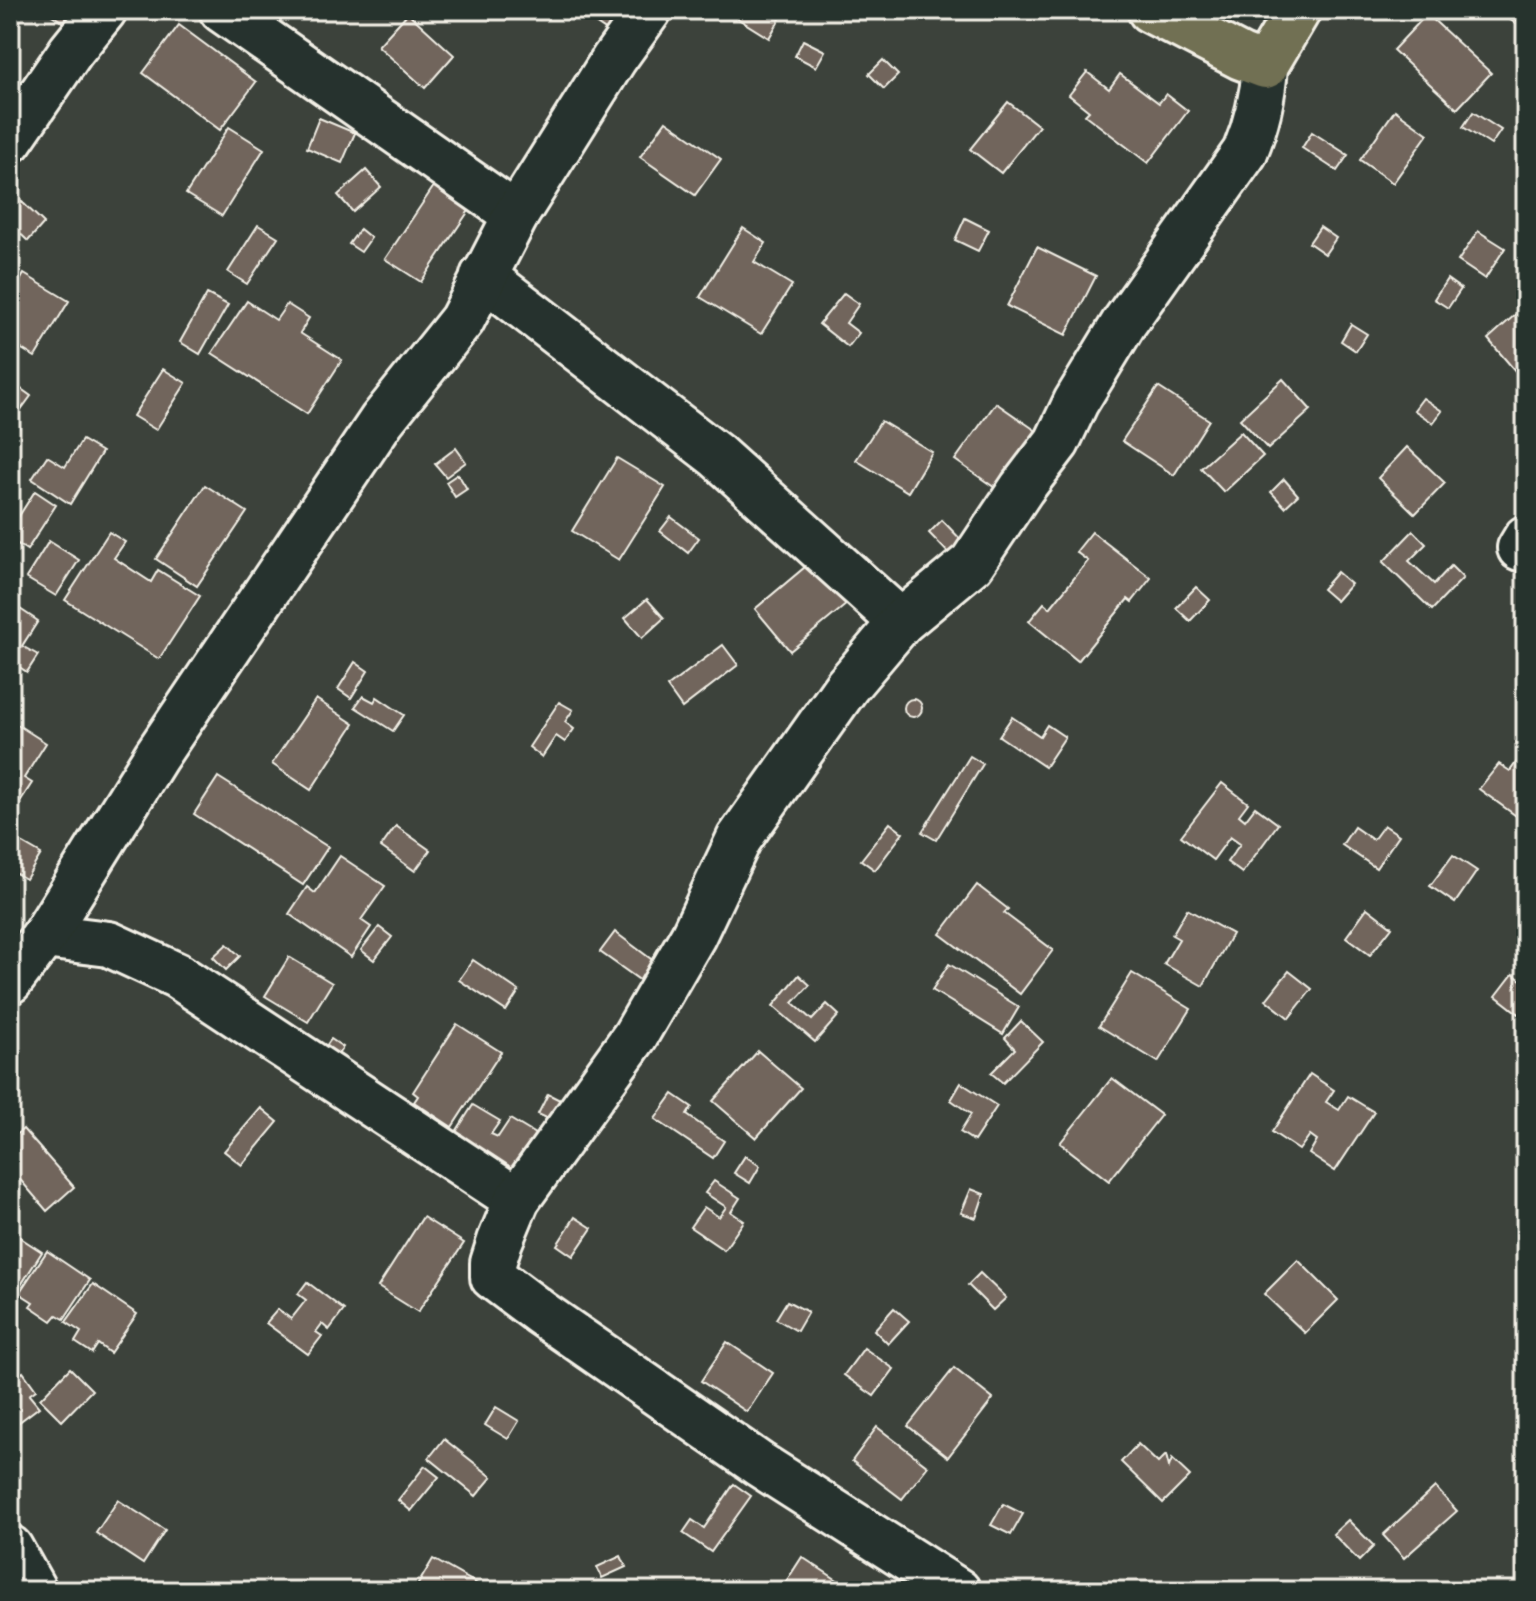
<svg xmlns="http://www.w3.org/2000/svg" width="1536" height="1601" font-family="Dekko,sans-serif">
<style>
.building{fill:#71655c;stroke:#f4f1e8;stroke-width:2}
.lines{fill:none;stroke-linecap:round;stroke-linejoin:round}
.minor-casing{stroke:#f4f1e8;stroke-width:50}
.major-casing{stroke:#f4f1e8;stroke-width:50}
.minor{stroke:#26332d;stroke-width:44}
.major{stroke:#716f52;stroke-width:44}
</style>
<rect width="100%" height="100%" fill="#3c423b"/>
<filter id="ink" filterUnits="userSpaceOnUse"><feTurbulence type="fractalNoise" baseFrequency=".0125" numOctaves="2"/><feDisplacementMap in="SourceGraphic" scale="16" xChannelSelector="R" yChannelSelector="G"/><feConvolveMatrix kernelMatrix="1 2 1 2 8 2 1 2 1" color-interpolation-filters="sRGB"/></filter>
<g filter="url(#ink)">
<g class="building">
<path d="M44,10H80L69,26Z"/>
<path d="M576,10H625L610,33Z"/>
<path d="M735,10H769L781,17L769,38L732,15Z"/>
<path d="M1496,10H1524L1515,23Z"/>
<path d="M408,13L454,55L425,88L378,46Z"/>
<path d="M1427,14L1491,73L1457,109L1393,50Z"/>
<path d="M179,25L256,82L220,130L143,73Z"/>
<path d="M803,40L825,51L816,67L795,56Z"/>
<path d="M883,60L898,75L884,89L869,74Z"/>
<path d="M1087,72L1109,89L1120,74L1159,103L1166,94L1188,111L1148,163L1085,115L1089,111L1069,95Z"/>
<path d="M1008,102L1039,126L1001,173L970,149Z"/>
<path d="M1395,110L1428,134L1393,183L1360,160Z"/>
<path d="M1473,112L1501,130L1491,145L1463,127Z"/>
<path d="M319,118L355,133L342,163L307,148Z"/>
<path d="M666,121L721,159L695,195L640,157Z"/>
<path d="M229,127L264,149L222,216L186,194Z"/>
<path d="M1312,132L1348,155L1337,171L1302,148Z"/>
<path d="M366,170L381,187L353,212L338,195Z"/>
<path d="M434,186L470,209L421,282L385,259Z"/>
<path d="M20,200L44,223L28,241L10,224V211Z"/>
<path d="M965,218L989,230L978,251L955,240Z"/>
<path d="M258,225L278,237L247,284L228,272Z"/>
<path d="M1320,227L1336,238L1325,254L1309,243Z"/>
<path d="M743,228L766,243L754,262L792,285L761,334L700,297Z"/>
<path d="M360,229L371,238L361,252L349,244Z"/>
<path d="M1478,231L1505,248L1485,279L1458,261Z"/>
<path d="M1037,247L1096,276L1066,335L1007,306Z"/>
<path d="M24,274L69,301L35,357L10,342V298Z"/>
<path d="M1447,279L1461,289L1448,308L1434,299Z"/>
<path d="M844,293L859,304L846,323L859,333L848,347L819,324Z"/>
<path d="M207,294L228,305L200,354L180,342Z"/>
<path d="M247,301L276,320L287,304L309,318L300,333L342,360L307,414L212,353Z"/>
<path d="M1526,305V365L1517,373L1488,339Z"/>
<path d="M1351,324L1367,334L1356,351L1341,341Z"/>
<path d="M163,369L186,383L156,430L133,416Z"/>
<path d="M1283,379L1311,410L1268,449L1240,419Z"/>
<path d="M10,381L31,396L12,422L19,427L10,440Z"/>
<path d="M1158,387L1209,420L1174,475L1122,441Z"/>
<path d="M1423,398L1442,411L1433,423L1414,410Z"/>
<path d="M996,403L1051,441L998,490L955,460Z"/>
<path d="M881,421L932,452L908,492L856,460Z"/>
<path d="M1241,432L1263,456L1224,492L1201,468Z"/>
<path d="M82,440L102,452L70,504L32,479L47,456L65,467Z"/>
<path d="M1407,447L1445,483L1415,514L1378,478Z"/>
<path d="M456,448L466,462L446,477L435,464Z"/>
<path d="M617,458L665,487L619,560L572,531Z"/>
<path d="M458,474L467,489L455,497L446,482Z"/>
<path d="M1284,479L1298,495L1285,507L1271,492Z"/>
<path d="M205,485L247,512L197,586L156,559Z"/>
<path d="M35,491L56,505L27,550L10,539V530Z"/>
<path d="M671,517L699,538L688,553L660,531Z"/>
<path d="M942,520L970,549L957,562L929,533Z"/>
<path d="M1413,531L1426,544L1409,561L1434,584L1451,566L1463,578L1432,610L1383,562Z"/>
<path d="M109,532L125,542L114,558L151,582L158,570L200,596L159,659L65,600Z"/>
<path d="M1092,532L1151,578L1132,602L1128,599L1078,661L1029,621L1044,603L1050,608L1088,561L1076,552Z"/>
<path d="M49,541L79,560L56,596L26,578Z"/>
<path d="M811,562L847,604L790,651L755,609Z"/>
<path d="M1337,572L1351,584L1336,601L1322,589Z"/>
<path d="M1196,587L1210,600L1190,621L1176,608Z"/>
<path d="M647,599L664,618L642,638L625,618Z"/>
<path d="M20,609L38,621L22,646L38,655L27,672L10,661V624Z"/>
<path d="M723,645L738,665L682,708L667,687Z"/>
<path d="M355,662L368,671L351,698L338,689Z"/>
<path d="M363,696L374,702L377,697L404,715L393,731L355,707Z"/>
<circle cx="913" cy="708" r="9"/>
<path d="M316,699L354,724L311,790L272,764Z"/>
<path d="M559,702L573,710L565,722L574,729L565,742L556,736L542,757L529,747Z"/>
<path d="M1012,717L1040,736L1047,725L1065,737L1045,767L999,736Z"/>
<path d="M10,720L46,743L24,778L32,783L10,817Z"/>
<path d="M1526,749V823L1479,789L1499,764L1510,771Z"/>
<path d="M970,756L983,764L936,840L922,832Z"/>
<path d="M218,777L328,847L303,885L194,814Z"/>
<path d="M1222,783L1248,803L1239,815L1245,820L1255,807L1278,824L1242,873L1227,862L1240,844L1230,837L1213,860L1181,836Z"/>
<path d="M890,823L903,833L875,870L861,860Z"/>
<path d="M1384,825L1399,835L1376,868L1342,845L1354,827L1373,840Z"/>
<path d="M396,826L430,850L415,871L381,847Z"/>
<path d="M10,836L41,854L26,879L10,870Z"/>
<path d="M1453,855L1477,871L1455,903L1430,886Z"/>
<path d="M340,856L385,886L361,920L371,927L351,957L289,914L307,887L315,893Z"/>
<path d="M977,885L1008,909L1004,913L1053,950L1020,994L940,934Z"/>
<path d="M1367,908L1392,927L1370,955L1346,937Z"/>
<path d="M1187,909L1232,934L1203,986L1164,964L1179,939L1172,935Z"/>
<path d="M379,927L392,937L374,960L361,950Z"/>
<path d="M615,932L655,962L641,981L600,952Z"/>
<path d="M227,944L240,956L226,970L213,957Z"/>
<path d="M289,957L332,983L308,1022L265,996Z"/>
<path d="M473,960L519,991L506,1011L459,980Z"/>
<path d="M949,964L1019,1007L1003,1034L932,990Z"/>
<path d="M1289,971L1312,989L1289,1018L1266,1000Z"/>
<path d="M1132,973L1191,1009L1158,1062L1099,1026Z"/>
<path d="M1513,974L1526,984V1005L1519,1014L1496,996Z"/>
<path d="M799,975L810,985L793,1003L812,1020L827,1004L839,1015L815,1042L773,1006Z"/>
<path d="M1021,1021L1043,1042L1003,1083L991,1073L1015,1049L1005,1038Z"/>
<path d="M457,1024L501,1052L452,1127L414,1102L418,1096L413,1092Z"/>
<path d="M331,1039L343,1047L332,1063L320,1055Z"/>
<path d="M758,1051L801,1088L756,1138L713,1101Z"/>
<path d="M1310,1074L1334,1090L1326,1102L1339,1110L1348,1096L1374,1112L1335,1171L1309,1154L1317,1140L1310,1135L1299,1150L1272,1132Z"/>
<path d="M1112,1078L1161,1115L1109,1181L1060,1143Z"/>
<path d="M961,1083L997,1106L974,1141L960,1132L971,1114L951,1100Z"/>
<path d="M548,1094L562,1101L553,1121L538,1114Z"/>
<path d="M673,1094L692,1107L687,1115L724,1141L713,1158L655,1119Z"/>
<path d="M473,1105L500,1121L491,1134L498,1137L510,1119L535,1134L512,1170L454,1135Z"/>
<path d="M261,1108L278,1122L242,1165L224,1151Z"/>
<path d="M23,1129L74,1187L47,1211L10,1168V1140Z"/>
<path d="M745,1156L760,1166L750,1183L734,1173Z"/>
<path d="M714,1181L740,1198L731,1212L744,1221L724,1250L690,1227L704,1207L719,1217L726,1207L705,1193Z"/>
<path d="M971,1189L984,1194L976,1218L961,1213Z"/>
<path d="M423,1217L464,1243L418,1312L378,1287Z"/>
<path d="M575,1217L592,1228L573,1256L557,1245Z"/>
<path d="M10,1231L42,1252L19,1288L10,1282Z"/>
<path d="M47,1251L90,1280L64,1319L57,1315L52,1321L30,1306L33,1302L19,1293Z"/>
<path d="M1298,1260L1338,1300L1305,1333L1264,1294Z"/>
<path d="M980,1273L1006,1298L993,1310L968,1285Z"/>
<path d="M307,1282L344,1310L329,1330L322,1324L316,1332L322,1336L308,1354L266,1323L278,1309L291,1319L306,1300L298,1294Z"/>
<path d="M93,1284L137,1314L110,1353L98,1344L92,1353L75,1342L81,1332L66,1322Z"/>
<path d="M787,1301L808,1312L797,1331L776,1319Z"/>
<path d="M894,1308L909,1321L888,1344L874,1330Z"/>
<path d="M727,1342L773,1373L747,1412L701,1381Z"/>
<path d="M864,1348L894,1369L874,1396L844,1375Z"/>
<path d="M70,1368L92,1390L62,1421L40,1399Z"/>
<path d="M954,1368L993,1399L948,1457L908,1426Z"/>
<path d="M10,1371L15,1378L23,1372L36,1390L29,1395L39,1407L10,1429Z"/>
<path d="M496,1407L519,1421L508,1439L485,1425Z"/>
<path d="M877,1427L928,1466L902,1499L852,1461Z"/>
<path d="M444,1439L492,1477L476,1496L429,1458Z"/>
<path d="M1138,1444L1158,1463L1166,1455L1169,1467L1172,1459L1190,1476L1163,1503L1121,1462Z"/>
<path d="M425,1466L439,1477L411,1511L398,1500Z"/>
<path d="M734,1484L751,1496L711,1552L683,1533L692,1520L704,1528Z"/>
<path d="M1435,1487L1457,1511L1404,1558L1383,1535Z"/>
<path d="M118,1500L165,1530L143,1564L96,1533Z"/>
<path d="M1003,1504L1023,1514L1011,1535L991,1525Z"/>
<path d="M1348,1520L1374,1546L1359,1561L1333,1534Z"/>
<path d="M621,1556L626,1567L602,1578L597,1567Z"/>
<path d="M802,1557L854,1591H780Z"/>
<path d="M433,1559L479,1585L476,1591H414Z"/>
</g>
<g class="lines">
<g class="minor-casing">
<g id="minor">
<path d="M222,10L516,215"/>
<path d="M10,140L71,51L104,10"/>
<path d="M483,276L716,455L901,622"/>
<path d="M1520,548L1526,538"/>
<path d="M44,936L109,944L176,975L517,1200"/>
<path d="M10,981L44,936L156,756L382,420L462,320L516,215L614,59L649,10"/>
<path d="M10,1548L34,1591"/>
<path d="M958,1591L759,1464L541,1313L493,1277V1263L500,1241L517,1200L635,1036L693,936L739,839L847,686L901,622L972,563L1022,488L1057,442L1076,402L1124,323L1245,152C1257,123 1263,97 1265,66"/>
</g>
</g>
<g class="major-casing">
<path id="major" d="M1150,10L1241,57L1265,66L1298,10"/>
</g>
<use href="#minor" class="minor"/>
<use href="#major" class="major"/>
</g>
</g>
<rect width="1536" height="1601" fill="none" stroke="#26332d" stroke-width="40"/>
<rect x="20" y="20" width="1496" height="1561" fill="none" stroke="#f4f1e8" stroke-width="3" filter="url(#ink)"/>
</svg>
